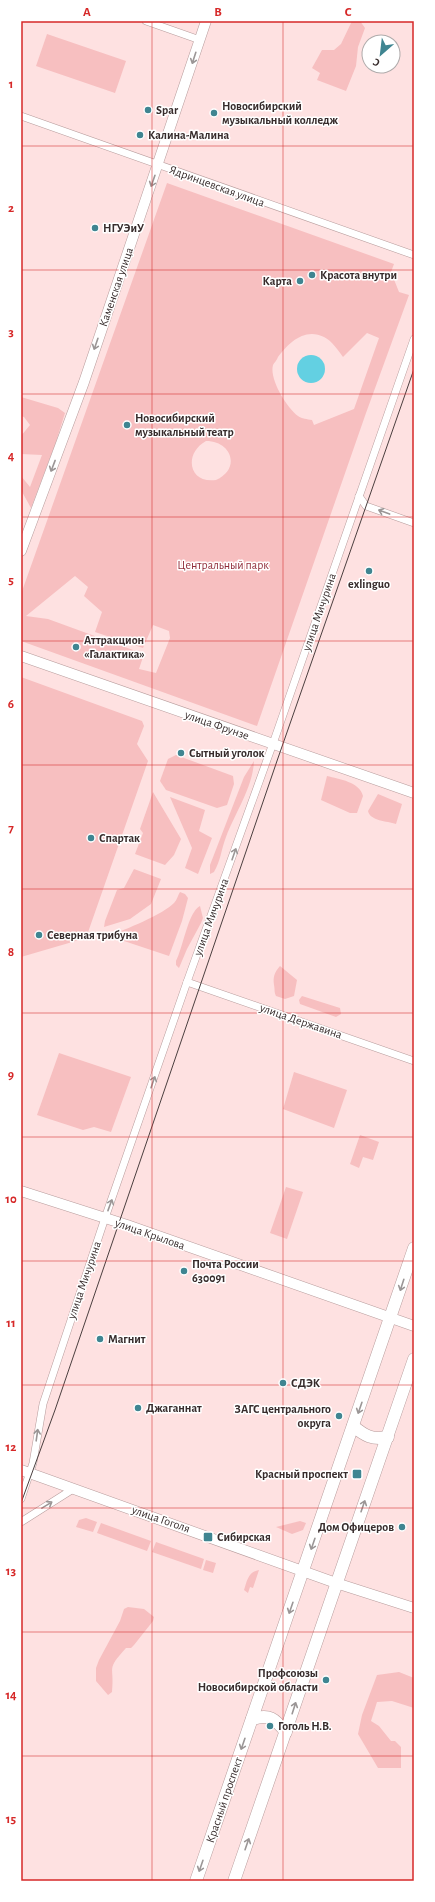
<svg xmlns="http://www.w3.org/2000/svg" width="435" height="1902" font-family="'Alegreya Sans',sans-serif">
<style>
.green{fill:#f7bfc0;fill-rule:evenodd}
.water{fill:#63d0e2}
.lines{fill:none;stroke-linecap:round;stroke-linejoin:round}
.street-casing{stroke:#b89d9d;stroke-width:8}
.secondary-casing{stroke:#b89d9d;stroke-width:11}
.primary-casing{stroke:#b89d9d;stroke-width:13}
.street{stroke:#fff;stroke-width:7}
.secondary{stroke:#fff;stroke-width:10}
.primary{stroke:#fff;stroke-width:12}
.tram{stroke:#4b3f3f;stroke-width:1}
.oneway{stroke:#9b9696}
.grid{fill:none;stroke:#d62828;stroke-width:1;stroke-opacity:0.55}
.poi-dot{fill:#3f8591;stroke:#fff;stroke-width:1.5}
.labels{text-anchor:middle;dominant-baseline:central;stroke-width:3;stroke-linejoin:round;paint-order:stroke}
.poi-label{font-size:12px;font-weight:bold;fill:#372c2c;stroke:#fff;text-anchor:start}
.street-label{font-size:12px;fill:#372c2c;stroke:#fff}
.park-label{font-size:12px;fill:#902d3a;stroke:#fff}
.neatline{fill:none;stroke:#d62828;stroke-width:1.5}
.grid-label{font-size:13px;text-anchor:middle;font-weight:bold;fill:#d62828}
</style>
<rect width="100%" height="100%" fill="#fee1e1"/>
<g class="green">
<path d="M352,21H360L365,28L358,47L356,66L346,91L317,80L320,73L312,68L322,50H334L341,44Z"/>
<path d="M47,34L126,61L115,93L36,66Z"/>
<path d="M167,183L394,264L391,272L399,292L409,295L366,413L257,726L21,641V594ZM367,333L379,338L354,409L314,425L312,420C307,419 302,419 298,416C287,408 269,379 273,365C274,363 277,360 278,357C288,343 305,327 324,337C332,341 338,350 343,357ZM206,441C232,441 241,469 216,480C189,484 183,454 206,441ZM75,576L88,587L84,596L102,612L95,632L143,648L153,625L169,631L170,638L156,673L139,669L144,654L48,619L26,616Z"/>
<path d="M21,397L58,408L65,413L55,445L31,508L21,490V476L30,487L42,455L21,454V436L30,425L24,417L21,416Z"/>
<path d="M21,677L142,721L144,726L137,744L148,761L86,938L21,957Z"/>
<path d="M176,755L233,776L234,784L227,805L217,808L166,790L160,781L168,759Z"/>
<path d="M254,761C253,787 235,813 226,837C221,850 221,860 214,872L210,874V865L244,777Z"/>
<path d="M327,776C339,779 360,782 363,796L357,813H350L321,800Z"/>
<path d="M153,792L181,839L174,855L165,865L135,854L143,833L140,829Z"/>
<path d="M378,794L402,804L396,824C387,821 370,821 368,811Z"/>
<path d="M170,797L205,810L199,831L212,838L198,874L185,868L192,848Z"/>
<path d="M134,869L161,879L151,904L130,919L104,927L105,921L117,890L124,888Z"/>
<path d="M180,892L185,894L188,898L182,921L169,956L109,936C124,930 164,914 174,903C177,900 178,895 180,892Z"/>
<path d="M200,906L203,918L201,923L187,949L179,968L176,965V961C183,948 188,912 200,906Z"/>
<path d="M280,966L297,980L294,996L285,999L276,996C274,992 275,990 274,985C273,977 274,973 280,966Z"/>
<path d="M302,996L340,1008L341,1014L336,1017L300,1004L299,1000Z"/>
<path d="M59,1053L131,1077L111,1132L94,1127L83,1130L37,1115Z"/>
<path d="M294,1072L347,1090L334,1128L283,1109Z"/>
<path d="M360,1135L379,1142L373,1160L363,1157L359,1168L350,1164Z"/>
<path d="M286,1187L303,1192L287,1239L270,1233Z"/>
<path d="M86,1518L97,1522L93,1532L76,1527L79,1520Z"/>
<path d="M300,1521L306,1523L303,1530L292,1534L276,1527Z"/>
<path d="M101,1523L151,1541L147,1551L97,1533Z"/>
<path d="M156,1542L204,1559L201,1569L152,1552Z"/>
<path d="M206,1560L216,1563L213,1573L203,1570Z"/>
<path d="M259,1570L253,1588L250,1587L248,1593L244,1590C247,1581 248,1572 259,1570Z"/>
<path d="M128,1607L144,1609L154,1617L153,1621L134,1645L131,1648H126C105,1671 115,1665 112,1692L108,1695L96,1681V1668L99,1660L120,1621L124,1609Z"/>
<path d="M399,1672L414,1678V1708L392,1701L377,1702L371,1721L379,1726L391,1741H395L401,1747V1768H378L358,1734L362,1715L377,1675Z"/>
</g>
<circle class="water" cx="311" cy="369" r="14"/>
<g class="lines">
<g class="street-casing">
<g id="street">
<path d="M146,21L200,40"/>
<path d="M21,116L414,255"/>
<path d="M359,496L366,506L414,523"/>
<path d="M187,982L414,1061"/>
<path d="M21,1499L33,1463L43,1404L105,1218L187,982L276,735L414,339"/>
<path d="M21,1522L73,1489"/>
</g>
</g>
<g class="secondary-casing">
<g id="secondary">
<path d="M21,551L84,382L206,21"/>
<path d="M21,656L414,793"/>
<path d="M21,1191L127,1225L414,1326"/>
<path d="M21,1470L336,1583L414,1608"/>
</g>
</g>
<g class="primary-casing">
<g id="primary">
<path d="M353,1426C365,1436 372,1440 388,1437"/>
<path d="M252,1719C270,1714 274,1718 286,1732"/>
<path d="M196,1881L414,1248"/>
<path d="M234,1881L414,1359"/>
</g>
</g>
<use href="#street" class="street"/>
<use href="#secondary" class="secondary"/>
<use href="#primary" class="primary"/>
<path class="tram" d="M21,1503L55,1410L278,758L414,369"/>
</g>
<defs><path id="oneway-shaft" d="M-6 0H5M1.5-3L5.5 0L1.5 3" fill="none" stroke-width="1.6" stroke-linecap="round" stroke-linejoin="round"/></defs>
<g class="oneway">
<use href="#oneway-shaft" transform="translate(194 58) rotate(108)"/>
<use href="#oneway-shaft" transform="translate(153 181) rotate(109)"/>
<use href="#oneway-shaft" transform="translate(96 344) rotate(109)"/>
<use href="#oneway-shaft" transform="translate(53 466) rotate(111)"/>
<use href="#oneway-shaft" transform="translate(384 512) rotate(-160)"/>
<use href="#oneway-shaft" transform="translate(234 854) rotate(-71)"/>
<use href="#oneway-shaft" transform="translate(153 1082) rotate(-71)"/>
<use href="#oneway-shaft" transform="translate(110 1205) rotate(-70)"/>
<use href="#oneway-shaft" transform="translate(402 1285) rotate(108)"/>
<use href="#oneway-shaft" transform="translate(360 1408) rotate(109)"/>
<use href="#oneway-shaft" transform="translate(37 1435) rotate(-82)"/>
<use href="#oneway-shaft" transform="translate(47 1505) rotate(-31)"/>
<use href="#oneway-shaft" transform="translate(363 1506) rotate(-71)"/>
<use href="#oneway-shaft" transform="translate(313 1544) rotate(109)"/>
<use href="#oneway-shaft" transform="translate(291 1608) rotate(109)"/>
<use href="#oneway-shaft" transform="translate(294 1708) rotate(-72)"/>
<use href="#oneway-shaft" transform="translate(243 1744) rotate(109)"/>
<use href="#oneway-shaft" transform="translate(247 1844) rotate(-71)"/>
<use href="#oneway-shaft" transform="translate(201 1866) rotate(109)"/>
</g>
<path class="grid" d="M152,21V1881M283,21V1881M21,146H414M21,270H414M21,394H414M21,517H414M21,641H414M21,765H414M21,889H414M21,1013H414M21,1137H414M21,1261H414M21,1385H414M21,1508H414M21,1632H414M21,1756H414"/>
<g class="poi-dot">
<circle cx="148" cy="110" r="4"/>
<circle cx="214" cy="113" r="4"/>
<circle cx="140" cy="135" r="4"/>
<circle cx="95" cy="228" r="4"/>
<circle cx="312" cy="275" r="4"/>
<circle cx="300" cy="281" r="4"/>
<circle cx="127" cy="425" r="4"/>
<circle cx="369" cy="571" r="4"/>
<circle cx="76" cy="647" r="4"/>
<circle cx="181" cy="753" r="4"/>
<circle cx="91" cy="838" r="4"/>
<circle cx="39" cy="935" r="4"/>
<circle cx="184" cy="1271" r="4"/>
<circle cx="100" cy="1339" r="4"/>
<circle cx="283" cy="1383" r="4"/>
<circle cx="138" cy="1408" r="4"/>
<circle cx="339" cy="1416" r="4"/>
<rect x="352" y="1469" width="10" height="10" rx="2"/>
<circle cx="402" cy="1527" r="4"/>
<rect x="203" y="1532" width="10" height="10" rx="2"/>
<circle cx="326" cy="1680" r="4"/>
<circle cx="270" cy="1726" r="4"/>
</g>
<g class="labels">
<g class="poi-label">
<text x="222" y="106">Новосибирский<tspan x="222" dy="14">музыкальный колледж</tspan></text>
<text x="156" y="110">Spar</text>
<text x="148" y="135">Калина-Малина</text>
<text x="103" y="228">НГУЭиУ</text>
<text x="320" y="275">Красота внутри</text>
<text x="292" y="281" text-anchor="end">Карта</text>
<text x="135" y="418">Новосибирский<tspan x="135" dy="14">музыкальный театр</tspan></text>
<text x="369" y="584" text-anchor="middle">exlinguo</text>
<text x="84" y="640">Аттракцион<tspan x="84" dy="14">«Галактика»</tspan></text>
<text x="189" y="753">Сытный уголок</text>
<text x="99" y="838">Спартак</text>
<text x="47" y="935">Северная трибуна</text>
<text x="192" y="1264">Почта России<tspan x="192" dy="14">630091</tspan></text>
<text x="108" y="1339">Магнит</text>
<text x="291" y="1383">СДЭК</text>
<text x="146" y="1408">Джаганнат</text>
<text x="331" y="1409" text-anchor="end">ЗАГС центрального<tspan x="331" dy="14">округа</tspan></text>
<text x="348" y="1474" text-anchor="end">Красный проспект</text>
<text x="394" y="1527" text-anchor="end">Дом Офицеров</text>
<text x="217" y="1537">Сибирская</text>
<text x="318" y="1673" text-anchor="end">Профсоюзы<tspan x="318" dy="14">Новосибирской области</tspan></text>
<text x="278" y="1726">Гоголь Н.В.</text>
</g>
<g class="street-label">
<text transform="translate(217 186) rotate(20)">Ядринцевская улица</text>
<text transform="translate(116 287) rotate(-71)">Каменская улица</text>
<text transform="translate(319 612) rotate(-71)">улица Мичурина</text>
<text transform="translate(217 725) rotate(19)">улица Фрунзе</text>
<text transform="translate(211 917) rotate(-70)">улица Мичурина</text>
<text transform="translate(301 1021) rotate(19)">улица Державина</text>
<text transform="translate(150 1234) rotate(19)">улица Крылова</text>
<text transform="translate(84 1280) rotate(-71)">улица Мичурина</text>
<text transform="translate(161 1519) rotate(19)">улица Гоголя</text>
<text transform="translate(224 1800) rotate(-71)">Красный проспект</text>
</g>
<g class="park-label">
<text x="223" y="565">Центральный парк</text>
</g>
</g>
<rect width="435" height="1902" fill="none" stroke="#ffffff" stroke-width="44"/>
<g transform="translate(381 54) rotate(208)"><circle r="19" fill="#ffffff" stroke="#afabab"/>
<path d="M0-3L7 15L0 10L-7 15Z" fill="#3f8591"/>
<text y="-6" font-size="11" font-weight="bold" text-anchor="middle" fill="#372c2c">С</text>
</g>
<rect x="22" y="22" width="391" height="1858" class="neatline"/>
<g class="grid-label">
<text x="87" y="16">A</text>
<text x="218" y="16">B</text>
<text x="348" y="16">C</text>
<text x="11" y="88">1</text>
<text x="11" y="212">2</text>
<text x="11" y="336">3</text>
<text x="11" y="460">4</text>
<text x="11" y="584">5</text>
<text x="11" y="708">6</text>
<text x="11" y="832">7</text>
<text x="11" y="956">8</text>
<text x="11" y="1079">9</text>
<text x="11" y="1203">10</text>
<text x="11" y="1327">11</text>
<text x="11" y="1451">12</text>
<text x="11" y="1575">13</text>
<text x="11" y="1699">14</text>
<text x="11" y="1823">15</text>
</g>
</svg>
